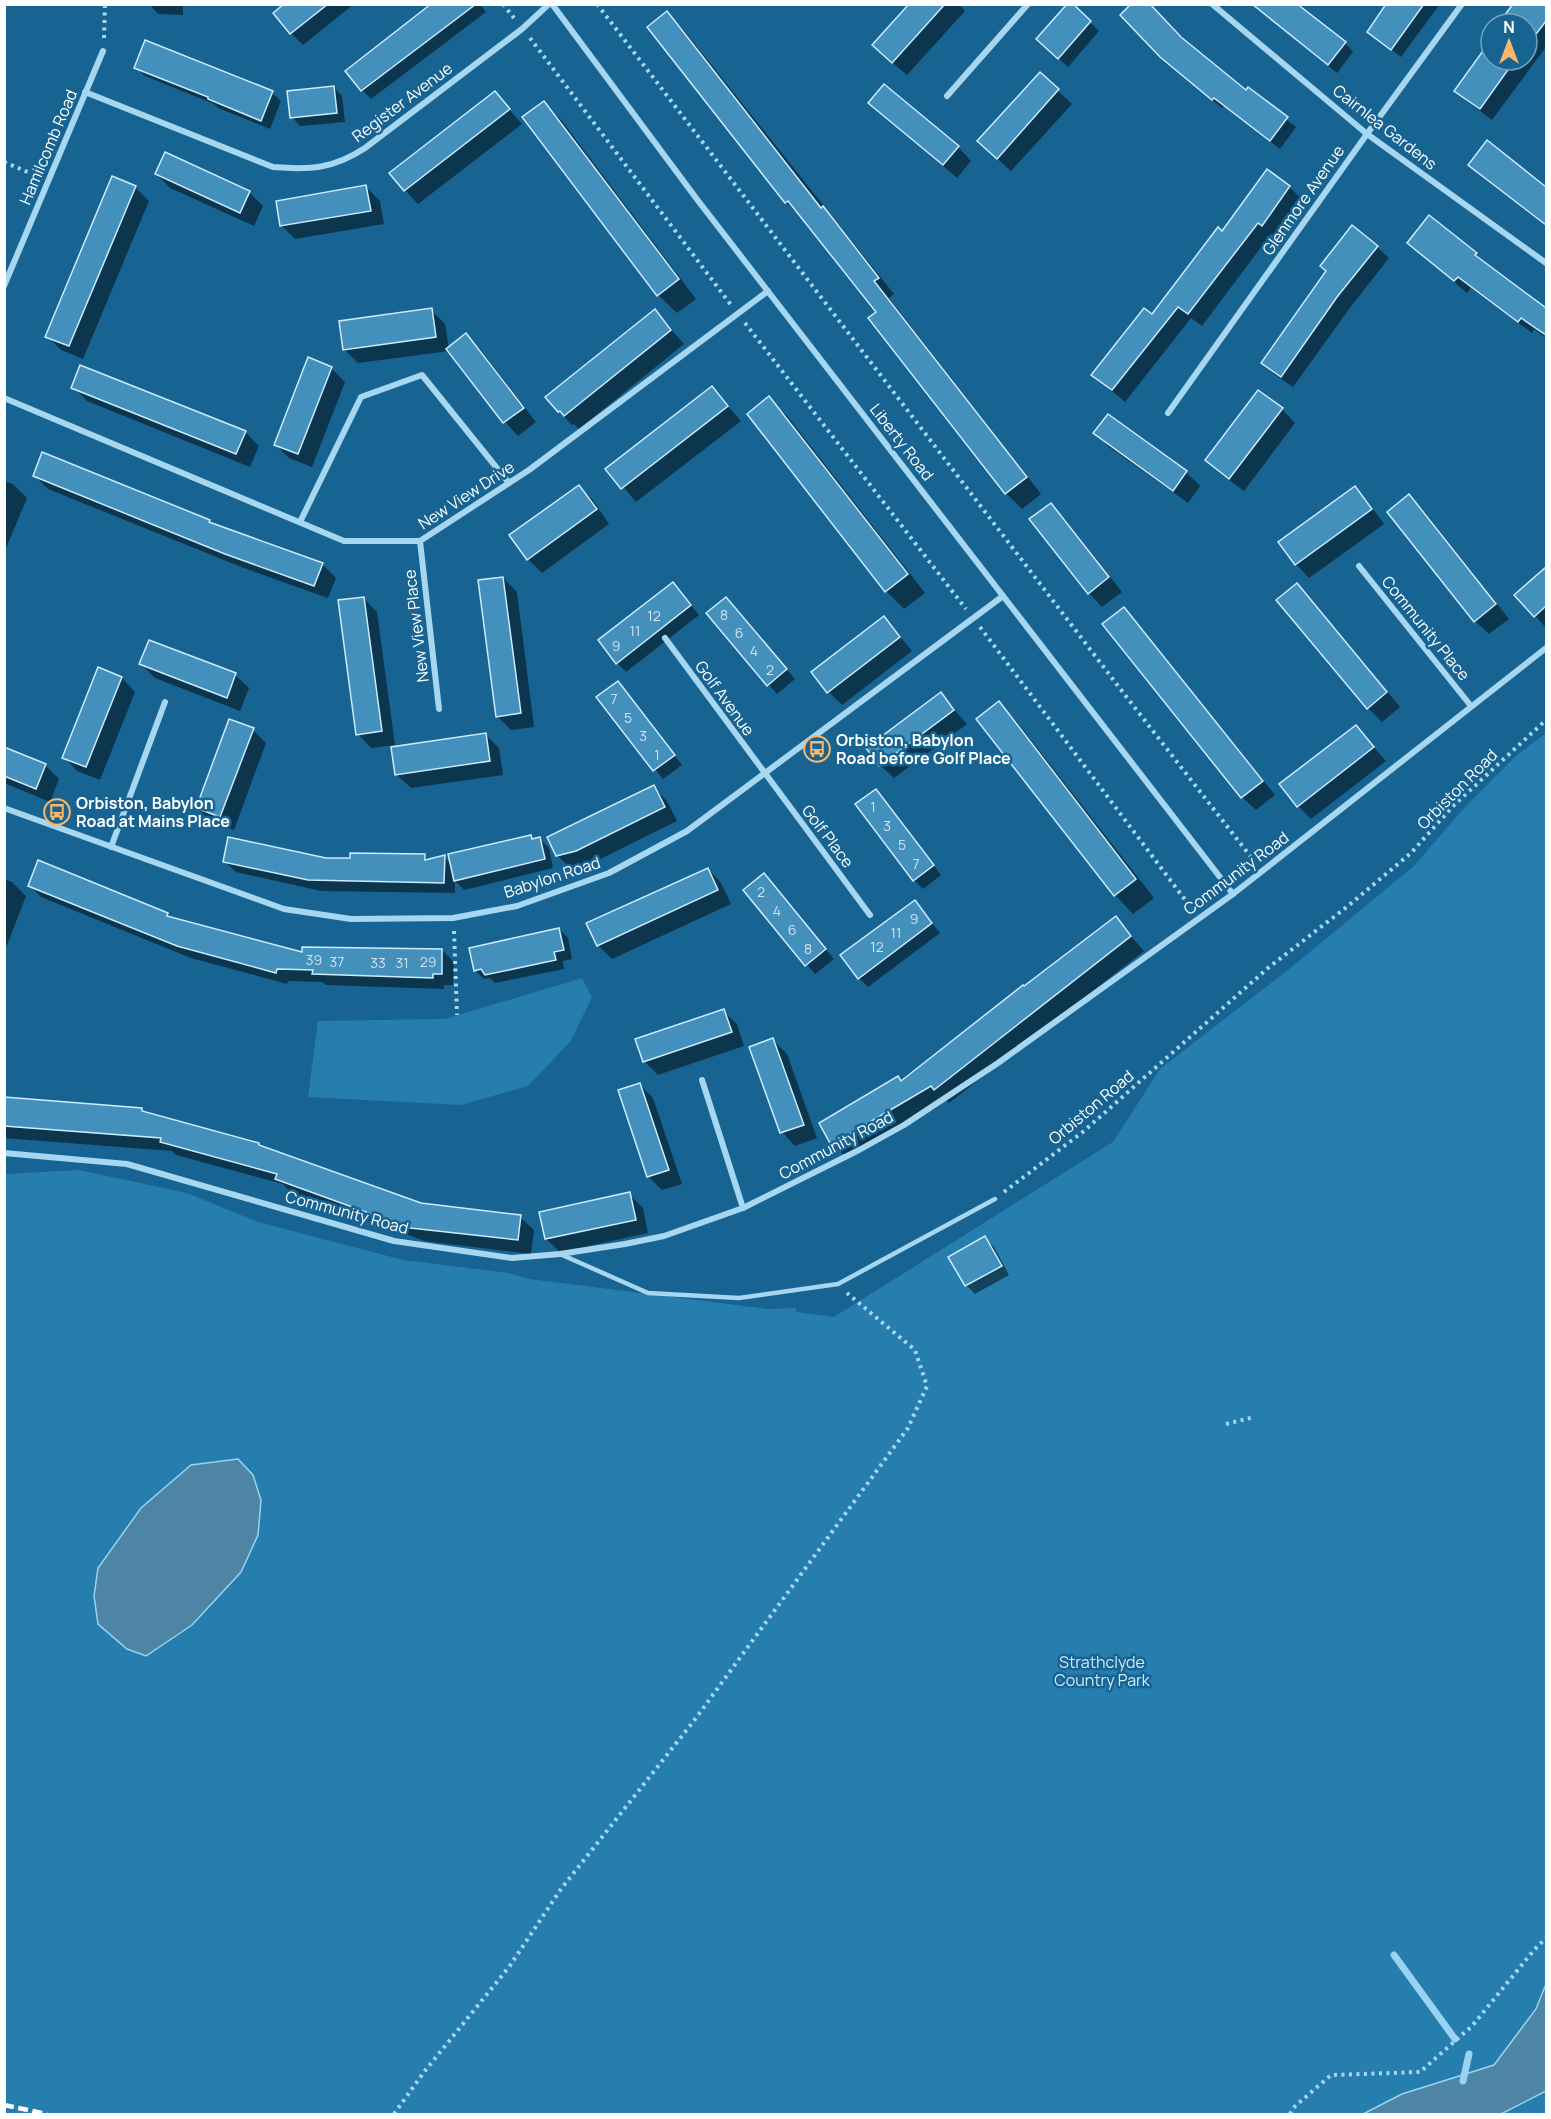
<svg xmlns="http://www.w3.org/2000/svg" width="1551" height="2119" font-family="Manrope,sans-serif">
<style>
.green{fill:#267eaf}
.water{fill:#4e84a4;stroke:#99d3f3;stroke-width:1.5}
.shadow{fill:#0007}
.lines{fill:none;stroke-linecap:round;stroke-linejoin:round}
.stream{stroke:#99d3f3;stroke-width:7}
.building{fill:#4490bc;stroke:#cdebfb;stroke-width:1.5}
.path{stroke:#a7d6f0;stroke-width:4;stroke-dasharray:3 4.5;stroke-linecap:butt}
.service{stroke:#a7d6f0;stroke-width:4.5}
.minor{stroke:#a7d6f0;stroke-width:6}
.rail{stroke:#fff;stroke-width:4.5;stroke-dasharray:10 4.5;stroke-linecap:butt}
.labels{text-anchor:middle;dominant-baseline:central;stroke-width:5;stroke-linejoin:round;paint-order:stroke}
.number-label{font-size:14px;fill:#d0e3ee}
.street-label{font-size:16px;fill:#fff;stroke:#176493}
.poi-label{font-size:16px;font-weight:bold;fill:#fff;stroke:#176493;text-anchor:start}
.park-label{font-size:16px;fill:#cdebfb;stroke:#176493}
</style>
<rect width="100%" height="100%" fill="#176493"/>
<g class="green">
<path d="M1546,733V2114H5V1174L79,1170L187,1193L258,1222L403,1260L509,1273L529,1279L768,1309L795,1308L797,1312L834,1317L1113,1142L1160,1069L1293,966L1414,866L1465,807L1517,755Z"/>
<path d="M582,978L592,997L570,1042L528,1086L461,1105L308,1097L318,1021L445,1019Z"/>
</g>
<g class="water">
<path d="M238,1459L253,1475L261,1500L258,1535L241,1572L192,1625L146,1656L127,1649L98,1624L94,1596L98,1568L141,1508L191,1465Z"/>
<path d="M1546,1984V2091L1501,2114H1363L1402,2094L1494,2065L1536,2009Z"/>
</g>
<g class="shadow">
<path d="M149,4H183V15L158,14Z"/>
<path d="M287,4H354L303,45L291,33Z"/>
<path d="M434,4H480L486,12L371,99L362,90Z"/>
<path d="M912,4H959L965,11L907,75L888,59Z"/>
<path d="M1071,4L1099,31L1068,67L1047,48Z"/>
<path d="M1252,4H1291L1345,43L1353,52L1337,73Z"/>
<path d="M1388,4H1440L1401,57L1369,32Z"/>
<path d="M1544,4L1546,6V47L1492,120L1468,102L1456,91L1491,42V60H1527V24H1500Z"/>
<path d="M667,13L683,29L894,294L889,298L1041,494L1022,509L1006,493L870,318L878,312L802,218L786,202Z"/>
<path d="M1122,15L1182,39L1246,92L1248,89L1296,127L1280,149L1224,106L1222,108L1170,66Z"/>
<path d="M146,42L272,93L281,101L270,129L218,108L214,104L145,76L136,67Z"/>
<path d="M1040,74L1072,104L1011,171L993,155Z"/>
<path d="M333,87L342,96L345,122L300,126L292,117Z"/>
<path d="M495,93L522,124L418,204L405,190Z"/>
<path d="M544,103L562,121L696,299L677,313L658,295Z"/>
<path d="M870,103L958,147L971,161L957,178Z"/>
<path d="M165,154L249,192L263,206L254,226L170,188L156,174Z"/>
<path d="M1470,165L1544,187L1546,184V226L1481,176Z"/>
<path d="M1267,171L1289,187L1302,199L1275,237L1271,234L1202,326L1191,318L1125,402L1093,375L1153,317L1223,233Z"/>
<path d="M135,187L149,201L83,359L61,350L47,336Z"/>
<path d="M366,187L380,201L384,224L295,239L281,225Z"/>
<path d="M1409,243L1476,254L1488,267L1546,310V338L1534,329L1532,333L1471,288L1467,293Z"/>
<path d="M1377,247L1389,258L1349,309L1293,387L1274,374L1262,362L1327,272Z"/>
<path d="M431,310L445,324L449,349L466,335L480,349L536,422L518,436L505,422L449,351L358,363L344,349Z"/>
<path d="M655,311L684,344L579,429L574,424L572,425L559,411Z"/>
<path d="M331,368L345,382L312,467L289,458L275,444Z"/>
<path d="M73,387L245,432L259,446L250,467L87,401Z"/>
<path d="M712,388L741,421L636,502L608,469Z"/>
<path d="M769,398L788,417L925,593L904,609L886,591Z"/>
<path d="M1282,409L1295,423L1244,491L1221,474L1207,460Z"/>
<path d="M1108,416L1186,472L1200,486L1188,503L1109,447L1095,433Z"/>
<path d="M34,475L209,521L214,526L322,564L336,578L328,598L241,567L48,489Z"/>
<path d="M4,481L13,484L27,498L4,553Z"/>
<path d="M579,487L593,500L609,524L542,573L528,559Z"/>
<path d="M1355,488L1368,502L1384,524L1309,578L1296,564Z"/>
<path d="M1409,496L1423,510L1509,619L1489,634L1475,621Z"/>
<path d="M1051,505L1064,518L1122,592L1102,607L1089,593Z"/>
<path d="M1546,569V628L1517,595Z"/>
<path d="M503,578L517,592L534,727L511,730L497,716Z"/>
<path d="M1297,585L1311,599L1400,707L1382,722L1368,708L1278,600Z"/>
<path d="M681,593L699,615L626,672L617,663Z"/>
<path d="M363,598L377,612L395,745L371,748L358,734Z"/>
<path d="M734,608L795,679L777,694L708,613Z"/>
<path d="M1123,609L1137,623L1275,795L1256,810L1242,797Z"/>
<path d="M884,618L912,651L842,705L829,692Z"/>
<path d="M150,641L235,675L249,688L240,711L155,678L141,664Z"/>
<path d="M122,678L135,692L100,780L77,771L64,757Z"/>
<path d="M618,682L682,765L663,779L598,698Z"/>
<path d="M940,694L967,724L894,778L880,765Z"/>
<path d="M999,703L1017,722L1154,898L1133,914L1115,895Z"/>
<path d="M1356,727L1386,761L1311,819L1298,806Z"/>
<path d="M253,730L266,743L234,830L211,822L197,808Z"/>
<path d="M485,734L499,748L503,775L411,788L397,775Z"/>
<path d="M4,748L46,766L59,779L50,802L4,783Z"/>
<path d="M653,787L667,801L677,821L590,864L571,869L557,855Z"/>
<path d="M876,790L884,799L941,875L923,889L914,880Z"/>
<path d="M531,837L534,840L540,839L549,848L553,868L464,890L455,881V893L321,891L236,872L224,861L424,855L429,860L444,857L451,864Z"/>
<path d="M708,869L721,883L731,904L612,959L598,945Z"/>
<path d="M764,875L834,959L815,974L745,890Z"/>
<path d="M4,879L12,882L26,896L4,953Z"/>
<path d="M29,885L167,914L171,918L303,954L442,950L454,962L453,985H444V989L326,985L322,982L288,981L287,984L191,958L41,897Z"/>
<path d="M915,902L940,933L868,987L859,978Z"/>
<path d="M1115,918L1144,951L949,1103L945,1099L846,1157L832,1144L898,1078L902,1082Z"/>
<path d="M559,929L568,938L572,959L563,961L564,969L495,983L490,978L484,979L475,970Z"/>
<path d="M723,1011L737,1024L744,1046L658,1075L644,1061Z"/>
<path d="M773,1040L787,1054L817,1138L795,1146L782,1132Z"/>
<path d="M639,1084L653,1098L682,1184L662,1190L649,1177L620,1091Z"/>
<path d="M4,1099L141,1110L144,1113L259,1144L262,1147L421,1205L520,1217L534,1230L531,1254L425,1241L291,1193L283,1184L176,1155L172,1151L4,1138Z"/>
<path d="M629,1194L643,1208L648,1233L560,1252L546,1239Z"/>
<path d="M985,1238L994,1247L1009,1275L975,1294L966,1285Z"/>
</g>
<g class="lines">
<g class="stream">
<path d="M1394,1955L1455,2039"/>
<path d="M1463,2081L1469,2054"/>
</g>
</g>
<g class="building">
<path d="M284,4H328L290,34L273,13Z"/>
<path d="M431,4H476L361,91L345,71Z"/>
<path d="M909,4H945L892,63L872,45Z"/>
<path d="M1067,4H1073L1091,21L1058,59L1036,39Z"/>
<path d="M1131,4H1150L1181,37L1246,90L1248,87L1288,117L1270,141L1214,98L1212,100L1160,57L1120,15Z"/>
<path d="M1252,4H1297L1346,42L1328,65Z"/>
<path d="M1386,4H1424L1391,50L1367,32Z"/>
<path d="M1513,4H1546V21L1527,46V24H1498Z"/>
<path d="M667,11L821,208L823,206L879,278L874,281L1027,477L1005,494L868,318L876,312L788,201L785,203L647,27Z"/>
<path d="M145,40L273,91L261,121L208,99V97L134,68Z"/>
<path d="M1485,48L1491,53V60H1500L1510,67L1480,109L1454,91Z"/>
<path d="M1040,72L1059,89L997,159L977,141Z"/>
<path d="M884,84L959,146L943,165L868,103Z"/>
<path d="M334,86L337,113L290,118L287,91Z"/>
<path d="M495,91L510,109L404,191L389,173Z"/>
<path d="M544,101L679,279L657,296L522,117Z"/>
<path d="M1487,140L1546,187V225L1468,165Z"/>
<path d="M165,152L250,191L240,213L155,174Z"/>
<path d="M1267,169L1290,186L1262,226L1258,223L1188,314L1178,307L1112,390L1091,375L1144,308L1152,314L1218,227L1222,231Z"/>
<path d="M112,176L136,186L69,346L45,337Z"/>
<path d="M366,185L371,211L280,226L276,201Z"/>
<path d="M1429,215L1477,253L1475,255L1546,308V335L1521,318L1518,322L1458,277L1454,281L1407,243Z"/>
<path d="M1352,225L1378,246L1337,297L1281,377L1261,363L1326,271L1320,266Z"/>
<path d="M432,308L436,337L343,350L339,321Z"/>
<path d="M655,309L671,330L564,416L560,411L558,412L545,397Z"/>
<path d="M466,333L524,408L503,423L446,349Z"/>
<path d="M308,357L332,367L298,454L274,445Z"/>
<path d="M80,365L246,431L236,454L71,388Z"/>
<path d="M712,386L728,406L621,489L605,469Z"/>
<path d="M1258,390L1283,408L1229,479L1205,460Z"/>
<path d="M769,396L908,574L885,592L747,414Z"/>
<path d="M1108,414L1187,471L1173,491L1093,433Z"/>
<path d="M42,452L210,520L209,522L323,563L314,586L225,554L33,476Z"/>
<path d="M579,485L597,509L527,560L509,535Z"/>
<path d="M1355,486L1372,509L1295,565L1278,542Z"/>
<path d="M1409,494L1496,604L1474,622L1387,512Z"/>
<path d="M1051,503L1109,577L1088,594L1029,519Z"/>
<path d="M1546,567V606L1534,617L1514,595Z"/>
<path d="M503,577L521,713L496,717L478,580Z"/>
<path d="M673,582L691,605L616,664L598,640Z"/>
<path d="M1297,583L1387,692L1367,709L1276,600Z"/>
<path d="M364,597L382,731L356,735L338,600Z"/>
<path d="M726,597L787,669L767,686L706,613Z"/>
<path d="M1124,607L1263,781L1241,798L1102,624Z"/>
<path d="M884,616L900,637L827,693L811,672Z"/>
<path d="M149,640L236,673L227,698L139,664Z"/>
<path d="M98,667L122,677L86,767L62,758Z"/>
<path d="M618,681L675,755L653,771L596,697Z"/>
<path d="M941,692L954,710L879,766L866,748Z"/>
<path d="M999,701L1136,879L1114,896L976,719Z"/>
<path d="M229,719L254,728L220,817L196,808Z"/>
<path d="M1356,725L1374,747L1297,807L1279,784Z"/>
<path d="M486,733L490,761L395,775L391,747Z"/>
<path d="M4,747L46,764L36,789L4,776Z"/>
<path d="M654,785L665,807L576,851L556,856L547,837Z"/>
<path d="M876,789L934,865L913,881L855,804Z"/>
<path d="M531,835L532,839L540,837L545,859L454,881L448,854Z"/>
<path d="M228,837L326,858H350V853L425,854V860L445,855L444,883L308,880L223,862Z"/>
<path d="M38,860L168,913L167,916L302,952V947L442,949V974H433V978L312,974L313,970L277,969L276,973L177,946L28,886Z"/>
<path d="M708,868L718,890L597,946L586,923Z"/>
<path d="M764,873L826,949L805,966L743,890Z"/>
<path d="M915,900L932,923L858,979L840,955Z"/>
<path d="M1116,916L1131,936L934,1090L931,1086L831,1145L819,1123L898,1076L901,1081L1023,985L1024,986Z"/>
<path d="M559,928L564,950L554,952L556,960L485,975L481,969L474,971L469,948Z"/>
<path d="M724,1009L732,1032L643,1062L635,1039Z"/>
<path d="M773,1038L804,1125L780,1133L749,1047Z"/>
<path d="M640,1083L669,1170L647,1177L618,1090Z"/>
<path d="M4,1097L142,1108V1111L259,1143V1145L421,1203L521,1215L518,1240L410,1228L275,1179L277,1174L160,1142L161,1138L4,1126Z"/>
<path d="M630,1192L636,1220L545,1239L539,1212Z"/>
<path d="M985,1236L1002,1266L965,1286L948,1257Z"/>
</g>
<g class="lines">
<g class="path">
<path d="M503,4L514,18"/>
<path d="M597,4L1125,695L1254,861"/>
<path d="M104,38L105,4"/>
<path d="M530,38L731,305"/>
<path d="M4,162L37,176"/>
<path d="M745,323L966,609"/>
<path d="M980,627L1192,909"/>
<path d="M454,931L457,1015"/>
<path d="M1004,1192L1084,1131L1268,968L1348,906L1411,853L1453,806L1546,720"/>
<path d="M1226,1424L1254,1417"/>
<path d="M394,2114L424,2072L509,1967L561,1889L693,1722L908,1428L927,1386L915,1350L847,1293"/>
<path d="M1290,2114L1293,2108L1331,2075L1420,2072L1472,2026L1534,1950L1546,1938"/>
</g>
<path class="service" d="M560,1254L648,1293L739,1298L838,1284L995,1199"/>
<g class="minor">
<path d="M552,4L696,198L1233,894"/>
<path d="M1212,4L1367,134L1546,263"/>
<path d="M85,92L273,167C310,170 333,169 365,148L522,29L549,4"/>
<path d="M947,96L1028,4"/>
<path d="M4,286L103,51"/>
<path d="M4,398L344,541H420L529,470L768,291"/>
<path d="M1168,413L1367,134L1462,4"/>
<path d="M300,522L361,397L422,375L509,483"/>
<path d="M420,541L439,709"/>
<path d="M1359,566L1471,706"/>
<path d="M665,638L870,915"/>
<path d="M4,808L284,909L351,919L453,918L517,906L609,873L687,831L1003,596"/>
<path d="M111,847L165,702"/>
<path d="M702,1080L743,1208"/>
<path d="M4,1153L127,1164L394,1241L512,1258L560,1254L625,1244L664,1236L743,1208L859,1150L904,1125L998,1063L1233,894L1546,648"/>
</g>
<path class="rail" d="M4,2105L47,2114"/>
</g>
<defs>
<g id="bus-ring" transform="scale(1.35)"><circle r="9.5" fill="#176493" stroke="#ffb666" stroke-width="1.5"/><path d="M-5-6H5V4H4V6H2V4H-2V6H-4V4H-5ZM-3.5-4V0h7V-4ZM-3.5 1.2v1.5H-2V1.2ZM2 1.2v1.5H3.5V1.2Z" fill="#ffb666"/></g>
</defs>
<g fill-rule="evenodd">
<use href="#bus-ring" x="817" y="749"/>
<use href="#bus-ring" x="57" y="812"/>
</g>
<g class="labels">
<g class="number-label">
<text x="724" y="614">8</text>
<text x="654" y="615">12</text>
<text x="635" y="630">11</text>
<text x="739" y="632">6</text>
<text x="616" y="645">9</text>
<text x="754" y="650">4</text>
<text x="770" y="669">2</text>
<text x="614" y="698">7</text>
<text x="628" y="717">5</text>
<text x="643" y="735">3</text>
<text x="657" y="754">1</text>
<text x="873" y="806">1</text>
<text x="887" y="825">3</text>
<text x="902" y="844">5</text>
<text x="916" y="863">7</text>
<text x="761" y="891">2</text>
<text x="777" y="910">4</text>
<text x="914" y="918">9</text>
<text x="792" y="929">6</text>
<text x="896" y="932">11</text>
<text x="877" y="946">12</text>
<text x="808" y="948">8</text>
<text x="314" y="959">39</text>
<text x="337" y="961">37</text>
<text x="428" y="961">29</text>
<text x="378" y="962">33</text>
<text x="402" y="962">31</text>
</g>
<g class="street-label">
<text transform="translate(402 102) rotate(-37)">Register Avenue</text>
<text transform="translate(1385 127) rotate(38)">Cairnlea Gardens</text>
<text transform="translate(48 147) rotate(-67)">Hamilcomb Road</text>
<text transform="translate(1303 200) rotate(-55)">Glenmore Avenue</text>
<text transform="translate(902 442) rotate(52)">Liberty Road</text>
<text transform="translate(466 495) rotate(-33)">New View Drive</text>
<text transform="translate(416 626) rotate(-97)">New View Place</text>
<text transform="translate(1426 628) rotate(51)">Community Place</text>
<text transform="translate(725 698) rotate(54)">Golf Avenue</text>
<text transform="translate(1457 789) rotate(-45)">Orbiston Road</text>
<text transform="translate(828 836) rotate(53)">Golf Place</text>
<text transform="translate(1236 873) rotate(-37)">Community Road</text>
<text transform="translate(552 877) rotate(-18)">Babylon Road</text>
<text transform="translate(1091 1107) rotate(-40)">Orbiston Road</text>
<text transform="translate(836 1145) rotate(-28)">Community Road</text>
<text transform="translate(347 1212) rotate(15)">Community Road</text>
</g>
<g class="poi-label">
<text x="836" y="740">Orbiston, Babylon<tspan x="836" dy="18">Road before Golf Place</tspan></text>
<text x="76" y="803">Orbiston, Babylon<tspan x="76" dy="18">Road at Mains Place</tspan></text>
</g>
<g class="park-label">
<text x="1102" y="1662">Strathclyde<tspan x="1102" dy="18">Country Park</tspan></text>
</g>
</g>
<rect width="1551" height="2119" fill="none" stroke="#ffffff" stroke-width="12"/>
<g transform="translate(1509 42)"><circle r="28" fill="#176493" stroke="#74a2be" stroke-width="1.5"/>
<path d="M0-4.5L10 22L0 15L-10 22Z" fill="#ffb666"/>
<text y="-9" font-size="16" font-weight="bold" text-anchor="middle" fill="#ffffff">N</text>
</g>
</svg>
